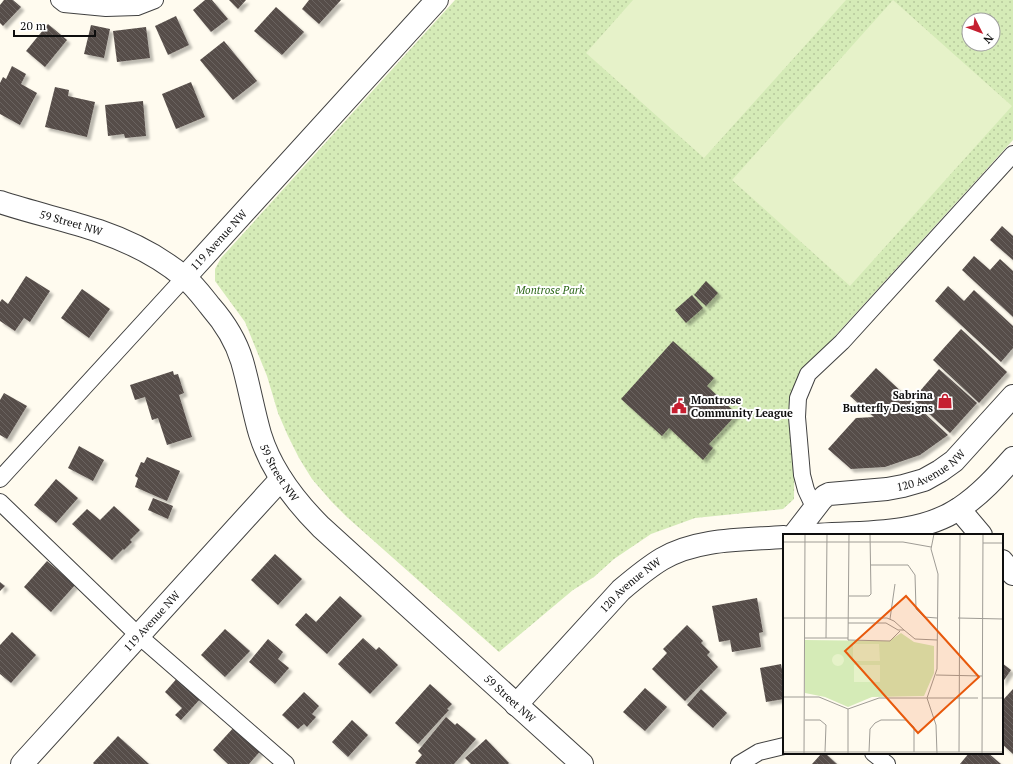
<svg xmlns="http://www.w3.org/2000/svg" width="1013" height="764" font-family="'PT Serif',serif">
<style>
.park{fill:url(#park-dots);fill-rule:evenodd}
.pitch{fill:#e6f2c9}
.building{fill:url(#building-back-hatch);filter:url(#shadow)}
.lines{fill:none;stroke-linecap:round;stroke-linejoin:round}
.lane-casing{stroke:#414141;stroke-width:18}
.street-casing{stroke:#414141;stroke-width:24}
.lane{stroke:#fff;stroke-width:16}
.street{stroke:#fff;stroke-width:22}
.labels{text-anchor:middle;dominant-baseline:central;stroke-width:4;stroke-linejoin:round;paint-order:stroke}
.street-label{font-size:11px;fill:#0e0e0e;stroke:#fff}
.park-label{font-size:11px;font-style:italic;fill:#2f691b;stroke:#fff}
.poi-label{font-size:11px;font-weight:bold;fill:#0e0e0e;stroke:#fff;text-anchor:end}
.inset-road{fill:none;stroke:#9f9c95;stroke-width:1}
.view{fill:#e8590c;fill-opacity:0.15;stroke:#e8590c;stroke-width:2}
.inset-edge{fill:none;stroke:#0e0e0e;stroke-width:2}
</style>
<defs>
<pattern id="park-dots" width="8" height="8" patternUnits="userSpaceOnUse"><rect width="8" height="8" fill="#d5ebb7"/><path d="M2 2h.1M6 6h.1" fill="none" stroke="#b6c89c" stroke-width="1.8" stroke-linecap="round"/></pattern>
<pattern id="building-back-hatch" width="6" height="6" patternUnits="userSpaceOnUse"><rect width="6" height="6" fill="#574e4a"/><path d="M-1 5l2 2M0 0l6 6M5-1l2 2" fill="none" stroke="#6a6360"/></pattern>
<filter id="shadow"><feDropShadow dx="3.5" dy="3.5" stdDeviation="1" flood-color="#0004"/></filter>
</defs>
<rect width="100%" height="100%" fill="#fffbef"/>
<path class="park" d="M455,0H1013V140L806,368L795,389L794,499L783,509L695,518L651,534L614,559L594,577L573,590L499,652L348,518L331,501L312,479L299,458L288,436L278,413L267,376L245,322L215,281V269L221,258ZM969,20H993V44H969Z"/>
<g class="pitch">
<path d="M633,0H846L704,158L586,53Z"/>
<path d="M893,0L1012,106L850,286L732,180Z"/>
</g>
<g class="building">
<path d="M4,0H13L21,7L3,26L0,23V5Z"/>
<path d="M205,0H212L228,19L211,32L193,10Z"/>
<path d="M229,0H246L238,9Z"/>
<path d="M309,0H341L319,24L302,9Z"/>
<path d="M276,7L304,32L282,55L254,31Z"/>
<path d="M176,16L189,45L168,55L155,26Z"/>
<path d="M48,24L67,40L45,67L26,51Z"/>
<path d="M91,25L110,29L104,58L84,54Z"/>
<path d="M146,27L150,58L117,62L113,31Z"/>
<path d="M224,41L257,81L233,100L200,60Z"/>
<path d="M12,66L26,74L21,84L37,93L20,125L0,114V83L3,77L6,79Z"/>
<path d="M191,82L205,117L176,129L162,94Z"/>
<path d="M55,87L69,90L68,96L95,102L87,137L45,127Z"/>
<path d="M143,101L146,136L125,138L124,134L108,136L105,105Z"/>
<path d="M1002,226L1013,236V260L990,240Z"/>
<path d="M974,256L990,270L1000,259L1013,271V317L962,270Z"/>
<path d="M26,276L50,291L30,322L24,318L15,331L0,321V302L2,299L8,304Z"/>
<path d="M706,281L718,293L706,306L694,295Z"/>
<path d="M948,286L964,301L974,290L1013,326V348L1001,362L935,301Z"/>
<path d="M82,289L110,309L89,338L61,318Z"/>
<path d="M692,295L703,308L686,323L675,310Z"/>
<path d="M961,329L1007,372L979,403L933,360Z"/>
<path d="M673,341L714,378L707,386L737,414L709,444L713,448L703,460L669,428L662,436L621,399Z"/>
<path d="M876,368L948,435L920,455L885,467L851,469L828,449L856,418L874,417L850,396Z"/>
<path d="M939,369L977,403L950,433L913,399Z"/>
<path d="M173,371L174,375L178,374L184,393L179,395L192,437L167,445L158,418L152,420L145,397L135,400L130,385Z"/>
<path d="M4,393L27,406L7,439L0,435V400Z"/>
<path d="M79,446L104,460L93,481L68,468Z"/>
<path d="M147,457L180,471L167,501L135,487L138,478L135,476L141,462L144,463Z"/>
<path d="M56,479L78,498L56,523L34,505Z"/>
<path d="M153,498L173,506L168,519L148,510Z"/>
<path d="M114,506L140,530L130,540L132,542L124,550L123,549L112,560L72,524L87,509L100,520Z"/>
<path d="M275,554L302,579L278,605L251,580Z"/>
<path d="M47,561L75,585L51,612L24,587Z"/>
<path d="M0,582L5,586L0,591Z"/>
<path d="M340,596L362,616L327,654L295,625L306,613L316,622Z"/>
<path d="M757,598L763,632L759,633L761,647L732,652L730,640L719,642L712,606Z"/>
<path d="M687,625L703,641L701,643L710,652L707,655L718,667L685,701L652,669L667,653L663,649Z"/>
<path d="M225,629L250,651L225,677L201,655Z"/>
<path d="M12,632L36,655L11,683L0,674V645Z"/>
<path d="M363,638L376,650L379,647L398,665L370,694L338,664Z"/>
<path d="M268,639L283,652L278,659L289,668L275,684L249,662Z"/>
<path d="M1002,663L1011,670L1002,683Z"/>
<path d="M781,664L784,681V699L766,702L760,668Z"/>
<path d="M179,676L202,697L181,720L175,715L182,708L165,692Z"/>
<path d="M430,684L452,704L447,709L449,710L418,744L395,723Z"/>
<path d="M645,688L667,707L645,731L623,712Z"/>
<path d="M701,689L727,713L713,728L687,705Z"/>
<path d="M1013,689V754L1002,744V701Z"/>
<path d="M304,692L319,706L312,714L316,717L307,727L304,724L298,729L282,715Z"/>
<path d="M446,717L455,725L457,723L476,739L454,764H417L415,763L422,755L418,751Z"/>
<path d="M352,720L368,735L348,757L332,742Z"/>
<path d="M236,725L263,748L249,764H228L213,750Z"/>
<path d="M118,736L149,764H94L93,763Z"/>
<path d="M486,739L509,763L508,764H471L465,758Z"/>
<path d="M822,753H825L837,764H812Z"/>
<path d="M969,753H988L1001,764H960Z"/>
</g>
<g class="lines">
<g class="lane-casing">
<g id="lane">
<path d="M59,0L64,4L106,8L137,7L155,0"/>
<path d="M0,479L185,277"/>
<path d="M0,502L139,636L286,764"/>
<path d="M815,509L806,490L802,475L797,417L798,398L808,374L842,342L1013,154"/>
<path d="M873,753L887,764"/>
<path d="M739,764L759,752L784,746"/>
</g>
</g>
<g class="street-casing">
<g id="street">
<path id="s1" d="M0,202C33,213 66,220 99,231C128,241 160,257 184,277C194,285 202,296 210,306C224,322 236,341 242,361C249,385 253,410 260,434C271,470 295,501 321,527L582,764"/>
<path id="s2" d="M185,277L437,0"/>
<path d="M959,509L981,535"/>
<path id="s3" d="M794,535L821,500L825,496L829,494L887,489L903,486L924,480L940,471L954,461L1013,396"/>
<path d="M814,535C861,532 919,536 960,508C980,495 997,476 1013,458"/>
<path d="M1002,561L1013,574"/>
<path id="s4" d="M516,705L621,590C634,579 647,568 662,559C698,538 744,540 784,537"/>
<path id="s5" d="M22,764L281,479"/>
</g>
</g>
<use href="#lane" class="lane"/>
<use href="#street" class="street"/>
</g>
<defs>
<g id="shop-bare" transform="scale(1.2)"><path d="M-5-2.5h2.3a2.7 3.5 0 0 1 5.4 0H5L5.5 6h-11ZM-1.5-2.5h3a1.5 2.3 0 0 0-3 0Z" fill="#c51f30" stroke="#fff" stroke-width="2.5" paint-order="stroke"/></g>
<g id="civic-bare" transform="scale(1.2)"><path d="M-.6-6.5H3V-4.5H.6V-3L4-1V1h2V6H-6V1h2V-1L-.6-3ZM-1.2 2.5V6h2.4V2.5Z" fill="#c51f30" stroke="#fff" stroke-width="2.5" paint-order="stroke"/></g>
</defs>
<g fill-rule="evenodd">
<use href="#shop-bare" x="945" y="401"/>
<use href="#civic-bare" x="679" y="406"/>
</g>
<g class="labels">
<g class="street-label">
<text stroke="none"><textPath href="#s1" startOffset="74">59 Street NW</textPath></text>
<text stroke="none"><textPath href="#s2" startOffset="50">119 Avenue NW</textPath></text>
<text stroke="none"><textPath href="#s3" startOffset="161">120 Avenue NW</textPath></text>
<text stroke="none"><textPath href="#s1" startOffset="422">59 Street NW</textPath></text>
<text stroke="none"><textPath href="#s4" startOffset="166">120 Avenue NW</textPath></text>
<text stroke="none"><textPath href="#s5" startOffset="193">119 Avenue NW</textPath></text>
<text stroke="none"><textPath href="#s1" startOffset="746">59 Street NW</textPath></text>
</g>
<g class="park-label">
<text x="550" y="290">Montrose Park</text>
</g>
<g class="poi-label">
<text x="933" y="395">Sabrina<tspan x="933" dy="13">Butterfly Designs</tspan></text>
<text x="691" y="400" text-anchor="start">Montrose<tspan x="691" dy="13">Community League</tspan></text>
</g>
</g>
<g transform="translate(783 534)">
<rect width="220" height="220" fill="#fffbef"/>
<path d="M118,99L131,108L151,112V139L141,162L89,163L65,173L42,163L22,159V106L106,107Z" fill="#d5ebb7"/>
<path d="M70,110H96L97,127H70ZM49 126a6 6 0 1 1 12 0a6 6 0 1 1-12 0ZM71,131H97V148H71Z" fill="#e6f2c9"/>
<path class="inset-road" d="M66,0L65,106L107,107L117,97M151,0L148,15L155,40L154,135L144,164L153,191L154,220M0,8H120L148,13M200,9H220M88,31H125L132,41L133,75L141,83L154,84M66,62H86L88,60L87,0M0,84H104L111,87L121,96H115L103,89H65M175,84L220,85M107,85L112,50M121,96L132,105L154,106M22,104H65M43,104L44,0M153,141L199,142M0,163H36L65,175L96,164H195M199,164H220M22,186H37L43,191L42,218M0,218H220M86,218L87,195L92,189L98,186H123L131,193V218M176,218L177,0M21,220L22,0M65,220V175M199,220L200,0"/>
<path class="view" d="M123,62L196,143L135,199L62,117Z"/>
<rect width="220" height="220" class="inset-edge"/>
</g>
<g transform="translate(981 32) rotate(132)"><circle r="19" fill="#ffffff" stroke="#9f9f9f"/>
<path d="M0-3L7 15L0 10L-7 15Z" fill="#c51f30"/>
<text y="-6" font-size="11" font-weight="bold" text-anchor="middle" fill="#0e0e0e">N</text>
</g>
<path d="M14 30v6h81v-6" fill="none" stroke="#0e0e0e" stroke-width="2"/>
<text x="20" y="30" font-size="12" fill="#0e0e0e" stroke="#ffffff" stroke-width="3" paint-order="stroke">20 m</text>
</svg>
